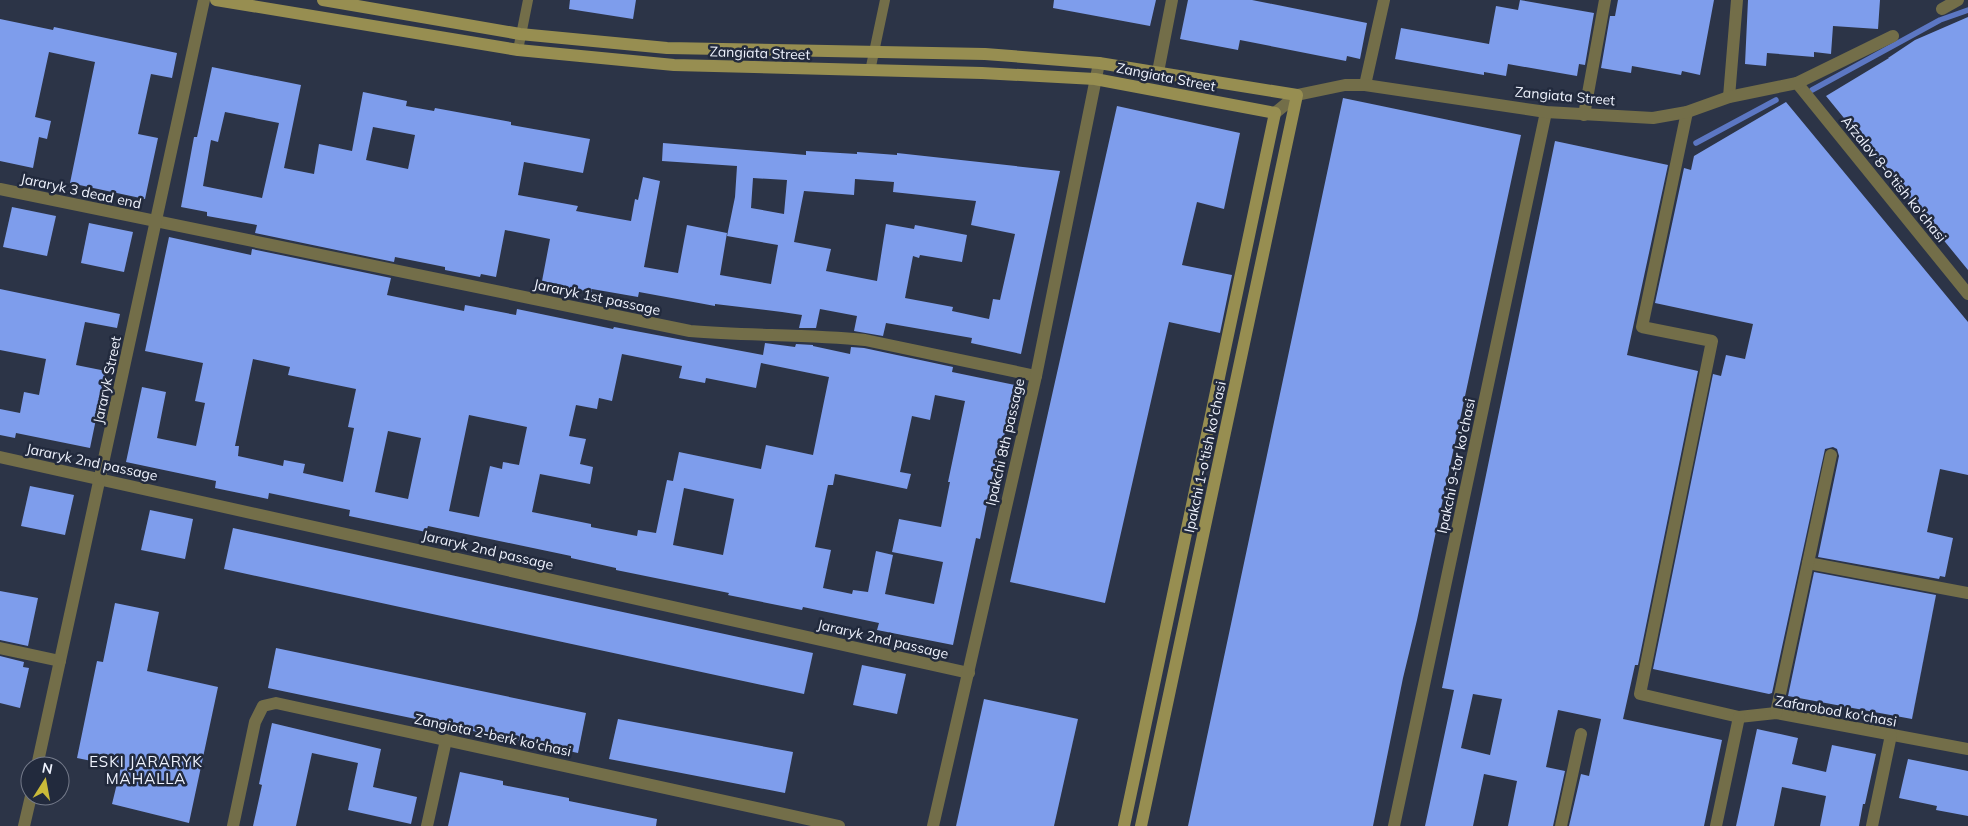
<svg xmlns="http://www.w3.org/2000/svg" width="1968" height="826" font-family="Mulish,sans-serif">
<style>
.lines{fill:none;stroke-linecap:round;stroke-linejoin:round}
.stream{stroke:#5c77c3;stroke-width:5.5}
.building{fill:#7e9dec;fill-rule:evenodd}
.service{stroke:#736e49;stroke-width:10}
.minor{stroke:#736e49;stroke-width:12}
.tertiary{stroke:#736e49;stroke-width:12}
.secondary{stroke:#978e51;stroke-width:12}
.labels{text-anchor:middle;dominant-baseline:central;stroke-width:5;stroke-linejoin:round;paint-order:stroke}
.street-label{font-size:14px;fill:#eef2fd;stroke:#222a3d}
.neighbourhood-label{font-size:15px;letter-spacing:1px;fill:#eef2fd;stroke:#222a3d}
</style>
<rect width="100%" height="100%" fill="#2c3447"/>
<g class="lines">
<g class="stream">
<path d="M1812,90L1940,20L1968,10"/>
<path d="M1696,143L1776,100"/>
</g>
</g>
<g class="building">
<path d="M570,0H636L633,19L569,9Z"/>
<path d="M1054,0H1156L1150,26L1053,8Z"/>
<path d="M1188,0H1252L1367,23L1360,59L1347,56L1346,61L1240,40L1238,50L1180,39Z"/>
<path d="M1520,0L1594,13L1585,65L1579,64L1577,76L1508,64L1506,76L1484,72V75L1395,59L1401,28L1489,44L1496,6L1518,10Z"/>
<path d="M1618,0H1714L1700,75L1682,71L1681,75L1632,66L1631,73L1601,68L1610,16H1615Z"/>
<path d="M1748,0H1880L1878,29L1833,26L1831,54L1814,52V57L1767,53L1766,66L1745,64Z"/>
<path d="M1968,17V270L1826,96L1889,58H1888L1915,40Z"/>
<path d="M0,19L53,30L54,27L177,53L172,78L151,74L138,134L158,138L145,199L70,183L95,62L49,52L35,117L51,121L47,139L39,137L33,168L0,161Z"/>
<path d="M212,67L301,85L284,168L314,174L319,144L352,151L363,92L407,101L406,106L434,111L435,108L511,122V125L590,139L583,173L524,162L518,195L578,206L576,211L631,221L635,199L638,200L643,177L660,181L644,267L678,273L687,225L727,233L720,275L771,284L778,245L727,236L735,197L737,166L662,161L663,143L806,155V151L857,154V152L897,155V153L1060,171L1021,354L971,343L972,338L886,323L883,336L854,331L857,316L820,309L816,328H799L802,315L782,312L715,304V306L639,292L638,297L592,289V292L563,287V285L542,281L550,239L505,230L496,277L481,274L480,277L445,270V267L395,257L394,262L255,233L257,225L207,216V212L181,207L194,137H197ZM225,112L279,123L262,198L203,186L211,140L218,142ZM373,127L415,135L408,169L366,160ZM753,178L787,180L784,214L751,208ZM855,179L894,182L893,192L976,201L971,225L1015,234L1000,300L993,299L989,319L952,311L953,307L905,298L913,256L919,258L920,255L962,262L967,235L915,225L914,229L886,224L877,281L826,271L831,249L794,242L804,191L854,195Z"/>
<path d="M1343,98L1521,135L1417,620L1403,678L1373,826H1188Z"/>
<path d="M1786,102L1968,322V475L1940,469L1927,532L1953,538L1945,577L1940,576L1939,579L1818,557L1839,456L1837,449L1833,447L1825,449L1772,693L1769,694L1653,669L1713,374L1721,376L1726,355L1745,359L1753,324L1655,303L1684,168L1691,170L1694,156Z"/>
<path d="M1117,106L1240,133L1224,209L1197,202L1182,265L1232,275L1220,333L1169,322L1105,603L1010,582Z"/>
<path d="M1555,141L1668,165L1627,355L1698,371L1638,665H1635L1623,719L1722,740L1704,826H1569L1581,774L1589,776L1601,719L1558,710L1546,767L1565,771L1553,826H1508L1517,781L1484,774L1473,826H1425L1454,690L1442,688ZM1473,694L1502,699L1490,755L1461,748Z"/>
<path d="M12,207L56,216L47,256L3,247Z"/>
<path d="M89,223L133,232L124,272L81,263Z"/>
<path d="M169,237L251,255L252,249L391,278L387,295L464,311L465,305L516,315L517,309L613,329L614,327L763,355L765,343L795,347L796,344L813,345V346L850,354L851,347L864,348L953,367L952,372L1015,385L1003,441L1000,440L980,539L976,538L953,645L877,630L879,623L803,607L802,610L728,595L729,593L616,570V568L571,558V556L428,526L426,532L349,516L350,510L269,493L268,499L215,488L216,481L126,462L142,387L166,392L157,438L196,446L205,403L195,401L203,363L145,351ZM622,354L682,366L679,378L705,383L706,378L756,388L761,363L829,377L813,455L766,445L761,469L679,452L673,481L667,480L656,533L638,530L637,536L591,527V524L532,512L540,474L590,484L593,467L580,464L586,439L569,436L576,405L597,409L599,398L612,401ZM253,359L290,367L288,375L356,389L348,427L354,428L343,482L303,473L305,464L284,460L283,466L238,456L239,446H235ZM935,395L965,401L948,482H950L941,527L899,519L892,552L943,562L934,604L885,594L893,555L876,551L868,592L853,590L852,594L823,588L831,550L815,547L828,485H833L835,474L907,489L911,474L900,472L912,416L930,420ZM469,415L527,427L519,465L503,462L502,469L490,466L479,517L449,511ZM388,431L421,438L408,499L375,492ZM684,488L734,499L723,555L673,545Z"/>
<path d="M0,289L120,314L117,328L85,322L76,365L106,371L90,448L16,433L15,438L0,435V409L20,413L24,392L39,395L46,359L0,350Z"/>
<path d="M30,486L74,495L65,535L21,526Z"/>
<path d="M150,510L193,519L185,559L141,550Z"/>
<path d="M233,528L813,653L804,694L224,569Z"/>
<path d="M1814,572L1936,595L1912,719L1788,696Z"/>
<path d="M0,591L38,598L28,646L0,640Z"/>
<path d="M115,603L159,612L147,671L218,687L189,823L112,804L121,767L77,758L97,661L103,662Z"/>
<path d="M276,648L586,713L578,753L268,688Z"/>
<path d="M0,656L24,662L23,667L29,668L20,708L0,703Z"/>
<path d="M862,665L906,674L897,714L853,705Z"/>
<path d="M984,699L1078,719L1054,826H956Z"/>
<path d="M618,719L793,752L785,793L609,759Z"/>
<path d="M272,723L381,749L373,787L417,797L411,824L348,810L358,763L312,753L296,826H253L262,785L259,784Z"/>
<path d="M1757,729L1798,738L1792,764L1826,772L1832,745L1876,754L1865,804H1863L1859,826H1820L1826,796L1782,787L1774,826H1736Z"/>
<path d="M1908,759L1968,771V816L1936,810L1937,806L1899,798Z"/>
<path d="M460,772L503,781V785L569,798V801L657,819L656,826H448Z"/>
</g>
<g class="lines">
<g class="service">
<path d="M518,50L528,0"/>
<path d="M870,71L885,0"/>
</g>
<g class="minor">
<path d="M1158,72L1172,0"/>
<path d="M1797,83L1968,294"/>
<path d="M1365,85L1384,0"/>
<path d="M1687,112L1642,327L1712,341L1640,694L1739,717L1776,713L1968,749"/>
<path d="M1584,115L1605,0"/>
<path d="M0,189L690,331C748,336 807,334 865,340L1036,376"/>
<path d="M0,457L969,673"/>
<path d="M1808,563L1968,593"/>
<path d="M0,648L60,661"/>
<path d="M1776,713L1831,455"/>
<path d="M37,766L204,0"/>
<path d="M24,826L31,796"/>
<path d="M233,826L255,722L263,706L276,703L839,826"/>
<path d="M427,826L446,740"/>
<path d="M933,826L1036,376L1099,63"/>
<path d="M1394,826L1546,112"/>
<path d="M1561,826L1581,734"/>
<path d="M1716,826L1739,717"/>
<path d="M1872,826L1891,735"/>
</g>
<g class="tertiary">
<path d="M1942,9L1958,0"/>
<path d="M1729,97L1737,0"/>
<path d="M1275,113L1297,95L1345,85H1365L1546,112L1653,118L1687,112L1729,97L1797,83L1893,36"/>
</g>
<g class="secondary">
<path d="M216,0L518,50L674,65L982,73L1095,79L1275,113L1124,826"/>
<path d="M323,0L520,34L667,48L985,54L1099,63L1297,95L1141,826"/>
</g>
</g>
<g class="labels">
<g class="street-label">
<text transform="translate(760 53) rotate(2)">Zangiata Street</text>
<text transform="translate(1166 77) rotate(11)">Zangiata Street</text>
<text transform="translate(1565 96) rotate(5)">Zangiata Street</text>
<text transform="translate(1894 179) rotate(51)">Afzalov 8-o'tish ko'chasi</text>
<text transform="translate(81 191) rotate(12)">Jararyk 3 dead end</text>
<text transform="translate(597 297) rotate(12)">Jararyk 1st passage</text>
<text transform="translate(107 380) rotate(-78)">Jararyk Street</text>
<text transform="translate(1005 442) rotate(-77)">Ipakchi 8th passage</text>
<text transform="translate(1205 457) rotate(-78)">Ipakchi 1-o'tish ko'chasi</text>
<text transform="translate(92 462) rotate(12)">Jararyk 2nd passage</text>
<text transform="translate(1456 466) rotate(-78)">Ipakchi 9-tor ko'chasi</text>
<text transform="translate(488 550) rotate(13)">Jararyk 2nd passage</text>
<text transform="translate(883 639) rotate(13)">Jararyk 2nd passage</text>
<text transform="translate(1836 711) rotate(10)">Zafarobod ko'chasi</text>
<text transform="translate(493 735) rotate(12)">Zangiota 2-berk ko'chasi</text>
</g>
<g class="neighbourhood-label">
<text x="146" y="761">ESKI JARARYK<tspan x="146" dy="17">MAHALLA</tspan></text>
</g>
</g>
<g transform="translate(45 781) rotate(11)"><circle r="24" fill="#222a3d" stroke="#747a8a"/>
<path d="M0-4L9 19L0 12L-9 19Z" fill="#caba39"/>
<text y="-8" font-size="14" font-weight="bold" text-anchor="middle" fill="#eef2fd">N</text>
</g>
</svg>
